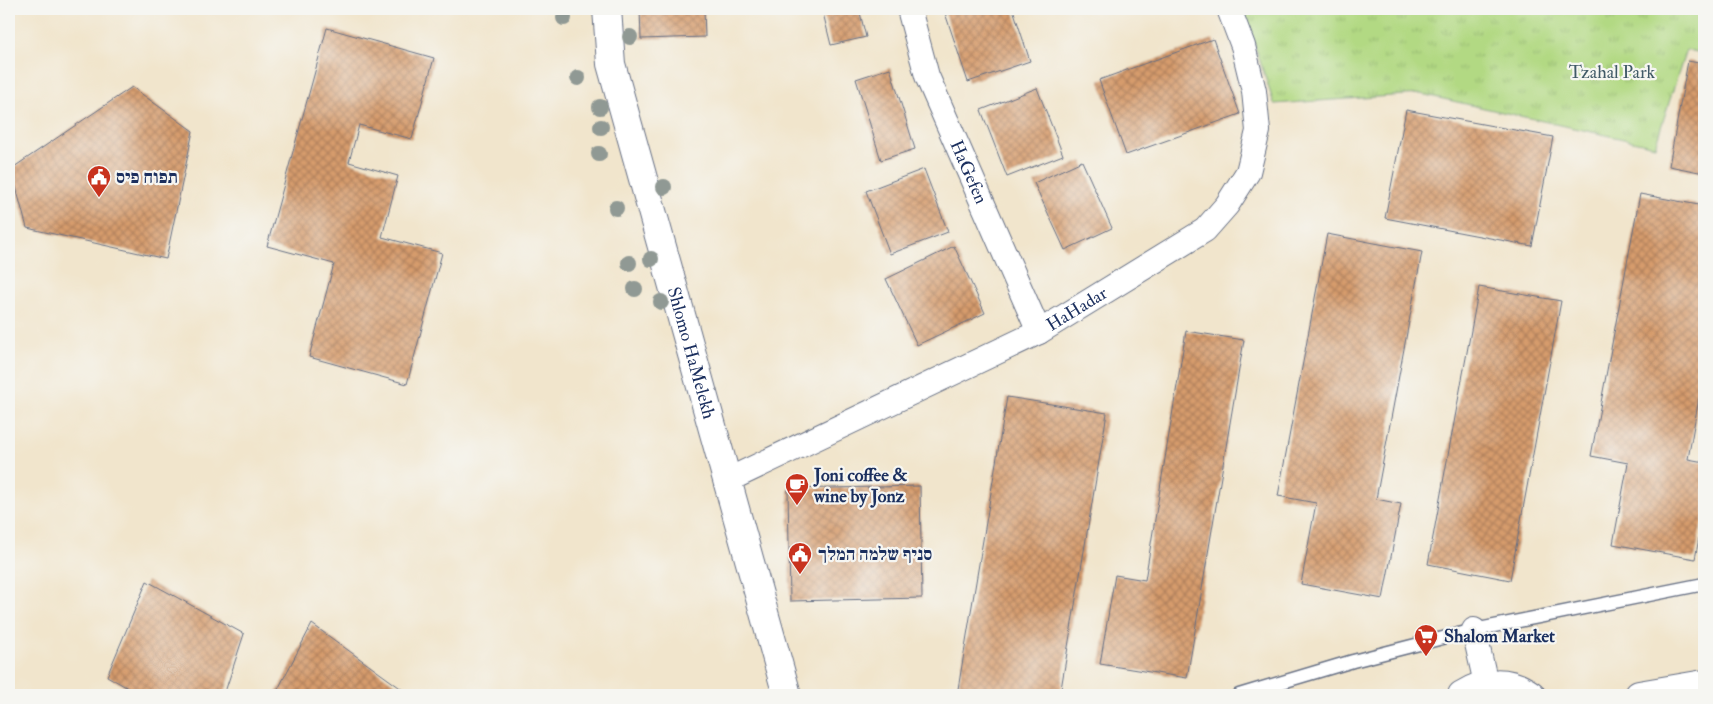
<svg xmlns="http://www.w3.org/2000/svg" width="1713" height="704" font-family="'IM FELL Double Pica','Frank Ruhl Libre',serif">
<style>
.park{fill:url(#park-tufts);stroke:#668470}
.building{fill:url(#building-cross-hatch)}
.lines{fill:none;stroke-linecap:round;stroke-linejoin:round}
.service-casing{stroke:#666f84;stroke-width:15}
.minor-casing{stroke:#666f84;stroke-width:26}
.tertiary-casing{stroke:#666f84;stroke-width:30}
.service{stroke:#fff;stroke-width:12}
.minor{stroke:#fff;stroke-width:24}
.tertiary{stroke:#fff;stroke-width:28}
.tree{fill:#909994}
.labels{text-anchor:middle;dominant-baseline:central;stroke-width:4.5;stroke-linejoin:round;paint-order:stroke}
.park-label{font-size:18px;fill:#415a67;stroke:#f6f6f2}
.street-label{font-size:18px;fill:#1b2f5e;stroke:#f6f6f2}
.poi-label{font-size:18px;font-weight:bold;fill:#1b2f5e;stroke:#f6f6f2;text-anchor:start}
</style>
<defs>
<pattern id="park-tufts" width="24" height="20" patternUnits="userSpaceOnUse" patternTransform="scale(1.25)"><rect width="24" height="20" fill="#b2d983"/><path d="M3 7l-1-3M5 7V3M7 7l1-3M15 17l-1-3M17 17v-4M19 17l1-3" fill="none" stroke="#98bb74"/></pattern>
<pattern id="building-cross-hatch" width="8" height="8" patternUnits="userSpaceOnUse" patternTransform="scale(1.25)"><rect width="8" height="8" fill="#d69b6c"/><path d="M0 0l8 8M0 8l8-8" fill="none" stroke="#ad7f5c"/></pattern>
</defs>
<rect width="100%" height="100%" fill="#f6f6f2"/>
<filter id="ink" filterUnits="userSpaceOnUse"><feTurbulence type="fractalNoise" baseFrequency=".02" numOctaves="2"/><feDisplacementMap in="SourceGraphic" scale="10" xChannelSelector="R" yChannelSelector="G"/><feConvolveMatrix kernelMatrix="1 2 1 2 8 2 1 2 1" color-interpolation-filters="sRGB"/></filter>
<filter id="wash" filterUnits="userSpaceOnUse"><feTurbulence type="fractalNoise" baseFrequency=".0096" numOctaves="4" result="noise"/><feDisplacementMap in="SourceGraphic" scale="20" xChannelSelector="R" yChannelSelector="G"/><feGaussianBlur stdDeviation="1.12" result="paint"/><feColorMatrix in="noise" values="0 0 0 0 0 0 0 0 0 0 0 0 0 0 0 0 0 1.4 0 .05"/><feComposite in="paint" operator="in"/></filter>
<g filter="url(#wash)">
<rect width="100%" height="100%" fill="#f1e5cc"/>
<path class="park" d="M1243,9H1704V53L1686,50L1655,146L1421,94L1274,104Z"/>
<g id="blocks">
<g class="building">
<path d="M640,9H704L705,37L641,39Z"/>
<path d="M822,9H859L866,37L831,45Z"/>
<path d="M957,9H1013L1030,61L968,82L945,13Z"/>
<path d="M327,28L434,58L412,139L359,125L349,162L398,176L382,237L442,253L407,384L309,357L334,264L267,246Z"/>
<path d="M1213,39L1240,114L1126,155L1099,80Z"/>
<path d="M1688,61L1704,64V173L1669,166Z"/>
<path d="M890,68L915,149L881,160L856,79Z"/>
<path d="M132,87L193,131L166,259L27,228L11,169Z"/>
<path d="M1037,88L1063,155L1007,177L981,110Z"/>
<path d="M1406,110L1553,137L1532,246L1385,218Z"/>
<path d="M1082,161L1112,228L1065,250L1034,183Z"/>
<path d="M924,169L948,232L890,254L866,191Z"/>
<path d="M1640,194L1704,206V370L1688,459L1704,462V512L1695,559L1613,544L1628,463L1591,456Z"/>
<path d="M1327,234L1422,252L1376,499L1401,504L1383,599L1301,584L1316,503L1278,496Z"/>
<path d="M954,246L985,313L917,345L886,279Z"/>
<path d="M1479,287L1561,301L1510,580L1428,564Z"/>
<path d="M1186,331L1244,340L1187,678L1100,664L1115,575L1145,580Z"/>
<path d="M1007,397L1107,413L1060,695H957Z"/>
<path d="M920,486L922,598L790,601L788,489Z"/>
<path d="M147,581L244,634L224,695H140L107,676Z"/>
<path d="M312,624L410,695H275Z"/>
</g>
</g>
</g>
<g filter="url(#ink)">
<use href="#blocks" fill-opacity="0" stroke="#666f84" stroke-width="1"/>
<g class="lines">
<g class="service-casing">
<path id="service" d="M1239,695L1353,661L1474,630L1704,584"/>
</g>
<g class="minor-casing">
<g id="minor">
<path id="s1" d="M909,9L927,76L1039,332"/>
<path id="s2" d="M726,481L1039,332L1205,230L1227,205L1248,172L1258,131L1254,91L1243,46L1229,9"/>
<path d="M1474,630L1486,684"/>
</g>
</g>
<g class="tertiary-casing">
<g id="tertiary">
<path id="s3" d="M607,9L611,64L787,695"/>
<path d="M1462,695C1485,680 1509,679 1531,695"/>
<path d="M1639,695L1704,684"/>
</g>
</g>
<use href="#service" class="service"/>
<use href="#minor" class="minor"/>
<use href="#tertiary" class="tertiary"/>
</g>
<g class="tree">
<circle cx="564" cy="18" r="8"/>
<circle cx="630" cy="37" r="8"/>
<circle cx="578" cy="78" r="8"/>
<circle cx="600" cy="107" r="8"/>
<circle cx="601" cy="127" r="8"/>
<circle cx="599" cy="154" r="8"/>
<circle cx="664" cy="187" r="8"/>
<circle cx="616" cy="208" r="8"/>
<circle cx="651" cy="259" r="8"/>
<circle cx="629" cy="263" r="8"/>
<circle cx="635" cy="289" r="8"/>
<circle cx="661" cy="302" r="8"/>
</g>
</g>
<defs>
<g id="civic-pin" transform="scale(1.25)"><path d="M0 17L-7.5 6A9.5 9.5 0 1 1 7.5 6Z" fill="#c8321e" stroke="#f6f6f2"/><path d="M-.6-6.5H3V-4.5H.6V-3L4-1V1h2V6H-6V1h2V-1L-.6-3ZM-1.2 2.5V6h2.4V2.5Z" fill="#fff"/></g>
<g id="cafe-pin" transform="scale(1.25)"><path d="M0 17L-7.5 6A9.5 9.5 0 1 1 7.5 6Z" fill="#c8321e" stroke="#f6f6f2"/><path d="M-5.5-4.5H6V0H3Q3 3.5 0 3.5H-2.5Q-5.5 3.5-5.5 0ZM3-3.2v2h1.7v-2ZM-6 4.5H4V6H-6Z" fill="#fff"/></g>
<g id="supermarket-pin" transform="scale(1.25)"><path d="M0 17L-7.5 6A9.5 9.5 0 1 1 7.5 6Z" fill="#c8321e" stroke="#f6f6f2"/><path d="M-6-5.5h2.5l.6 2H6L4.5 2H-2.5L-4.4-4H-6ZM-1.5 3.2a1.3 1.3 0 1 0 .1 0ZM3 3.2a1.3 1.3 0 1 0 .1 0Z" fill="#fff"/></g>
</defs>
<g fill-rule="evenodd">
<use href="#civic-pin" x="99" y="177"/>
<use href="#cafe-pin" x="797" y="485"/>
<use href="#civic-pin" x="800" y="554"/>
<use href="#supermarket-pin" x="1426" y="636"/>
</g>
<g class="labels">
<g class="park-label">
<text x="1612" y="72">Tzahal Park</text>
</g>
<g class="street-label">
<text stroke="none"><textPath href="#s1" startOffset="174">HaGefen</textPath></text>
<text stroke="none"><textPath href="#s2" startOffset="391">HaHadar</textPath></text>
<text stroke="none"><textPath href="#s3" startOffset="355">Shlomo HaMelekh</textPath></text>
</g>
<g class="poi-label">
<text x="116" y="177">תפוח פיס</text>
<text x="814" y="475">Joni coffee &amp;<tspan x="814" dy="21">wine by Jonz</tspan></text>
<text x="818" y="554">סניף שלמה המלך</text>
<text x="1444" y="636">Shalom Market</text>
</g>
</g>
<rect width="1713" height="704" fill="none" stroke="#f6f6f2" stroke-width="30"/>
</svg>
